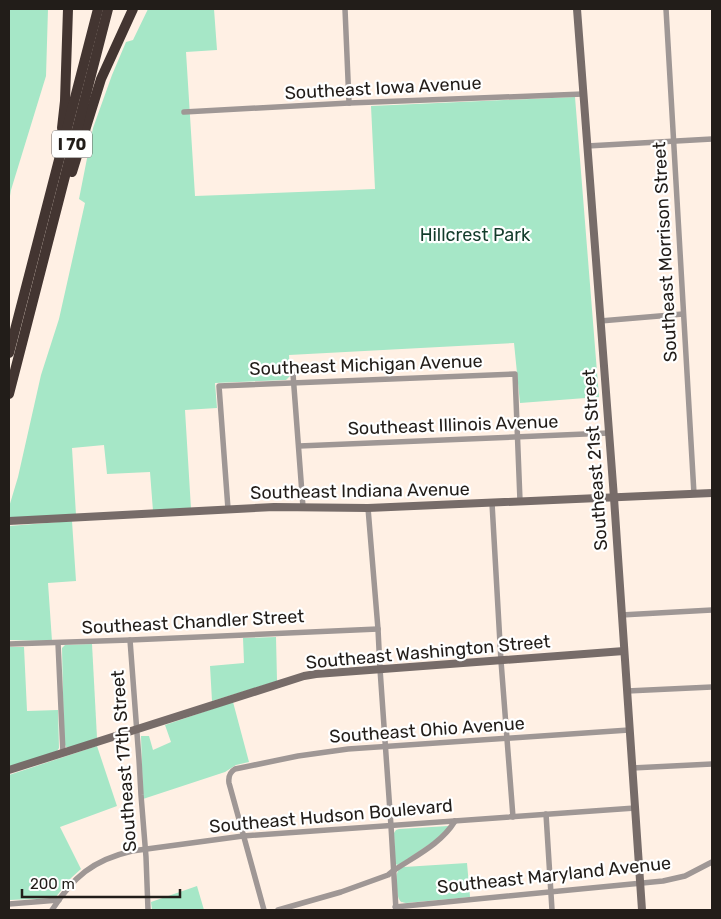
<svg xmlns="http://www.w3.org/2000/svg" width="721" height="919" font-family="Rubik,sans-serif">
<style>
.green{fill:#a6e7c7}
.lines{fill:none;stroke-linecap:round;stroke-linejoin:round}
.street{stroke:#9f9795;stroke-width:5.5}
.secondary{stroke:#776c69;stroke-width:8}
.highway{stroke:#433531;stroke-width:10}
.labels{text-anchor:middle;dominant-baseline:central;stroke-width:4.5;stroke-linejoin:round;paint-order:stroke}
.shield{fill:#fff;stroke:#64615e;stroke-width:1}
.shield-label{font-size:16px;font-weight:bold;fill:#221d19}
.street-label{font-size:18px;fill:#221d19;stroke:#fff}
.park-label{font-size:18px;fill:#133c2b;stroke:#fff}
</style>
<rect width="100%" height="100%" fill="#fff0e4"/>
<g class="green">
<path d="M9,9H48L46,76L11,190L9,202Z"/>
<path d="M148,9H214L217,50L186,52L195,196L375,189L371,106L575,97L599,397L520,403L514,343L289,355L290,376L286,380L215,383L217,408L185,410L191,509L153,511L150,472L107,474L104,445L72,448L76,515L9,518V507L18,477L41,375L59,319L85,203L79,199L93,128L112,75L126,42L133,40Z"/>
<path d="M72,521L76,581L48,583L52,641L9,640V526Z"/>
<path d="M276,637L277,681L212,701L210,666L244,663L243,638Z"/>
<path d="M92,644L97,738L69,748L66,747L64,742L62,648L65,645Z"/>
<path d="M9,647H24L27,711L58,710L59,748L57,751L9,767Z"/>
<path d="M233,702L249,762L236,765L225,772L143,799L141,736H149L153,750L171,742L165,725Z"/>
<path d="M97,746L117,806L60,827L81,869L71,878L55,898L9,900V775Z"/>
<path d="M448,826L449,827L434,841L400,864L397,865L395,863L394,833L396,830L399,829Z"/>
<path d="M467,863L470,897L406,903C402,902 401,903 399,899C397,895 395,875 398,871C400,868 401,868 404,867Z"/>
<path d="M197,886L204,910H152L151,902Z"/>
</g>
<g class="lines">
<g class="street">
<path d="M345,9L349,103"/>
<path d="M666,9L694,494"/>
<path d="M184,112L349,103L583,94"/>
<path d="M587,146L712,139"/>
<path d="M600,321L683,314"/>
<path d="M293,374L303,507"/>
<path d="M299,446L609,433"/>
<path d="M492,503L501,661L513,817"/>
<path d="M368,508L378,629L380,669L391,826L396,910"/>
<path d="M228,509L219,386L515,374L520,501"/>
<path d="M621,615L712,610"/>
<path d="M130,640L139,760L141,795L146,857L148,910"/>
<path d="M58,643L63,753"/>
<path d="M9,644L130,640L378,629"/>
<path d="M627,691L712,687"/>
<path d="M632,768L712,764"/>
<path d="M546,814L552,910"/>
<path d="M9,904L59,900"/>
<path d="M395,907L663,881L685,876L712,862"/>
<path d="M52,910C73,877 93,860 132,851L243,836L635,808"/>
<path d="M264,910L229,783C228,776 230,772 235,769L298,756L348,749L629,730"/>
<path d="M278,910L341,892L388,875L393,871C415,856 441,844 455,821"/>
</g>
<g class="secondary">
<path d="M577,9L614,498L642,910"/>
<path d="M9,521L274,507L368,508L712,493"/>
<path d="M9,770L304,676L316,674L624,651"/>
</g>
<g class="highway">
<path d="M62,128L65,101L68,9"/>
<path d="M72,172L101,79L133,9"/>
<path d="M9,353L98,9"/>
<path d="M9,394L108,9"/>
</g>
</g>
<g class="labels">
<rect class="shield" x="52" y="130.5" width="40" height="27" rx="4"/>
<g class="shield-label">
<text x="72" y="144">I 70</text>
</g>
<g class="street-label">
<text transform="translate(383 88) rotate(-3)">Southeast Iowa Avenue</text>
<text transform="translate(665 252) rotate(-93)">Southeast Morrison Street</text>
<text transform="translate(366 365) rotate(-2)">Southeast Michigan Avenue</text>
<text transform="translate(453 425) rotate(-2)">Southeast Illinois Avenue</text>
<text transform="translate(595 460) rotate(-94)">Southeast 21st Street</text>
<text transform="translate(360 491) rotate(-1)">Southeast Indiana Avenue</text>
<text transform="translate(193 622) rotate(-3)">Southeast Chandler Street</text>
<text transform="translate(428 652) rotate(-5)">Southeast Washington Street</text>
<text transform="translate(427 730) rotate(-4)">Southeast Ohio Avenue</text>
<text transform="translate(124 761) rotate(-94)">Southeast 17th Street</text>
<text transform="translate(331 816) rotate(-5)">Southeast Hudson Boulevard</text>
<text transform="translate(554 875) rotate(-6)">Southeast Maryland Avenue</text>
</g>
<g class="park-label">
<text x="475" y="235">Hillcrest Park</text>
</g>
</g>
<rect width="721" height="919" fill="none" stroke="#221d19" stroke-width="20"/>
<path d="M22 889v8h158v-8" fill="none" stroke="#221d19" stroke-width="2.5"/>
<text x="30" y="889" font-size="15" fill="#221d19" stroke="#ffffff" stroke-width="4" paint-order="stroke">200 m</text>
</svg>
